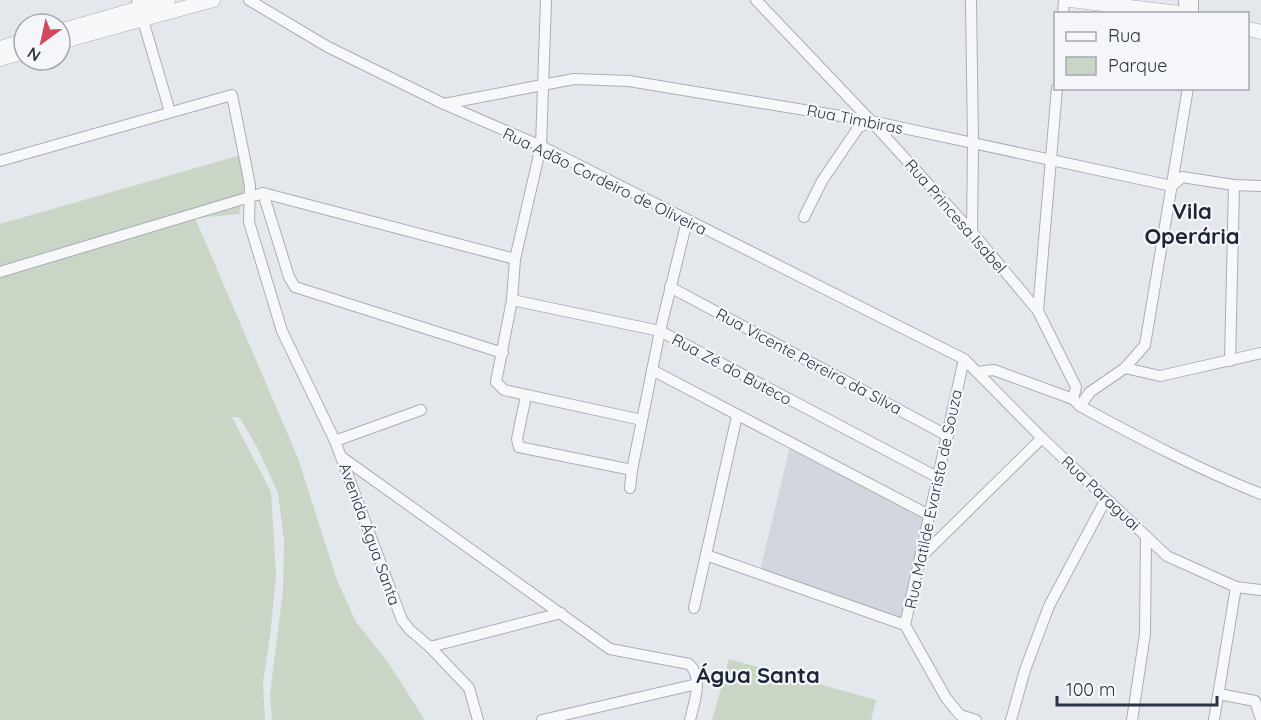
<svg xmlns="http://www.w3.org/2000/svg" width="1261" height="720" font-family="Quicksand,sans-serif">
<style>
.built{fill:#d2d6de}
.green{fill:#c9d6c5}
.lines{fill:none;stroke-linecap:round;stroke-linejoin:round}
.minor-casing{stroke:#a9aeb7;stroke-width:12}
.tertiary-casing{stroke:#a9aeb7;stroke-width:15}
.minor{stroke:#f7f8fa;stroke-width:10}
.tertiary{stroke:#f7f8fa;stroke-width:14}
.labels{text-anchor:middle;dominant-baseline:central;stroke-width:4.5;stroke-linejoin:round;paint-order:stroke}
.street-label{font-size:16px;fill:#2b3445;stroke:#f4f6f9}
.district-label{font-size:22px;font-weight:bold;fill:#1d2536;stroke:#f4f6f9}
</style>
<rect width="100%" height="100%" fill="#e4e7ec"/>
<path class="built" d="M790,447L924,518L902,620L760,570Z"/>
<g class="green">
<path d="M241,155L245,186L239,214L195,218L298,458L337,580L356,622L389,664L425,720H272L270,694L283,591L284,541L278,493L257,447L240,418L232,417L271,492L276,574L271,628L263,684L265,720H0V224Z"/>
<path d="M729,659L876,700L871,720H712Z"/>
</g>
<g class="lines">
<g class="minor-casing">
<g id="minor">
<path d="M137,0L170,112"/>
<path d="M249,0L328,47L444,104L541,146L964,359L1042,438L1167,556L1236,587L1261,590"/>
<path d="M546,0L541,146L515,259L512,300L496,382L504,390L642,420"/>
<path d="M756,0L871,121L972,232L1038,311L1076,387L1073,399"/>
<path d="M971,0L973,143L972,232"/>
<path d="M1184,0L1185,14"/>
<path d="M1193,0V14"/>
<path d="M1063,14L1064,0"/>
<path d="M444,104L574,79L629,81L871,121L1172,186L1182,177L1234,185L1261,186"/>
<path d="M0,161L232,95L250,185L249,222L282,331L335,441L402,620L410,630L430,647L469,688L478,720"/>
<path d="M263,193L289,277L295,287L503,353"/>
<path d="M804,217L822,181L858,128L871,121"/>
<path d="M0,272L263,193L515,259"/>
<path d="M670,287L948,436"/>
<path d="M512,300L660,331L937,477"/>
<path d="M1038,311L1057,88"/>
<path d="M964,359L905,625L946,698L960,715L976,720"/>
<path d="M1230,361L1234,185"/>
<path d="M1125,368L1160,376L1261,353"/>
<path d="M652,370L929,515"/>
<path d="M977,372L994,370L1073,399L1080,406C1139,438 1198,469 1261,494"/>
<path d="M526,396L517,439L519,447L632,470"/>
<path d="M1080,406L1090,392L1125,368L1145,345L1188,88"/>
<path d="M335,441L421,410"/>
<path d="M343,458L610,649L689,664C704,677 694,703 690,720"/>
<path d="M630,488L632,470L660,331L687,221"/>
<path d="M706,555L905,625"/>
<path d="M921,557L1042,438"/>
<path d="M694,608L737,416"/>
<path d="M430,647L561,613"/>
<path d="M1219,694L1255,701L1261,719"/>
<path d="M542,720L697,684"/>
<path d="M1011,720L1025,670L1049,606L1106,499"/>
<path d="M1132,720L1145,634L1146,536"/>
<path d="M1214,720L1236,587"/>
</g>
</g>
<g class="tertiary-casing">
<g id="tertiary">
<path d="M1070,0L1188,14"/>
<path d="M1248,29L1261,32"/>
<path d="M60,31L168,0"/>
<path d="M60,42L213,0"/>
<path d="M0,48L24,41"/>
<path d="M0,59L24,52"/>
</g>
</g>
<use href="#minor" class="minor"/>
<use href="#tertiary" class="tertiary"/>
</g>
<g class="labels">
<g class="street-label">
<text transform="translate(855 119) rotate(11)">Rua Timbiras</text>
<text transform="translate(605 181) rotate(26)">Rua Adão Cordeiro de Oliveira</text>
<text transform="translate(956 216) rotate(49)">Rua Princesa Isabel</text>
<text transform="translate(809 361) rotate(28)">Rua Vicente Pereira da Silva</text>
<text transform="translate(732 369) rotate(28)">Rua Zé do Buteco</text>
<text transform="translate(1101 493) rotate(43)">Rua Paraguai</text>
<text transform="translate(933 499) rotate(-78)">Rua Matilde Evaristo de Souza</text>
<text transform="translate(370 534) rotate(70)">Avenida Água Santa</text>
</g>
<g class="district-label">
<text x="1192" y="211">Vila<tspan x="1192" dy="25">Operária</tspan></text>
<text x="758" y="675">Água Santa</text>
</g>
</g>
<rect x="1054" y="12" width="195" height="78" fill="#f4f6f9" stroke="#a4a8b1" stroke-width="1.5"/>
<rect x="1066" y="32" width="30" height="9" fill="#f7f8fa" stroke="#a4a8b1" stroke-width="1.5"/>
<text x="1108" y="42" font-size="18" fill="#2b3445">Rua</text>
<rect x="1066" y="57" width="30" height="18" fill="#c9d6c5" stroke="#a4a8b1" stroke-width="1.5"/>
<text x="1108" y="72" font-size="18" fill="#2b3445">Parque</text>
<g transform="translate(42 42) rotate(213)"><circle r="28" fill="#f4f6f9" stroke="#a4a8b1" stroke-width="1.5"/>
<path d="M0-4.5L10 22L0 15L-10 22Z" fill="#d1495b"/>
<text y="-9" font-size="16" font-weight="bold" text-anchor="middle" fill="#2b3445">N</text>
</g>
<path d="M1057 696v9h160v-9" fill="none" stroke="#2b3445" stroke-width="3"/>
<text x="1066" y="696" font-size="18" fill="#2b3445" stroke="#f4f6f9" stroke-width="4.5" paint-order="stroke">100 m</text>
</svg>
